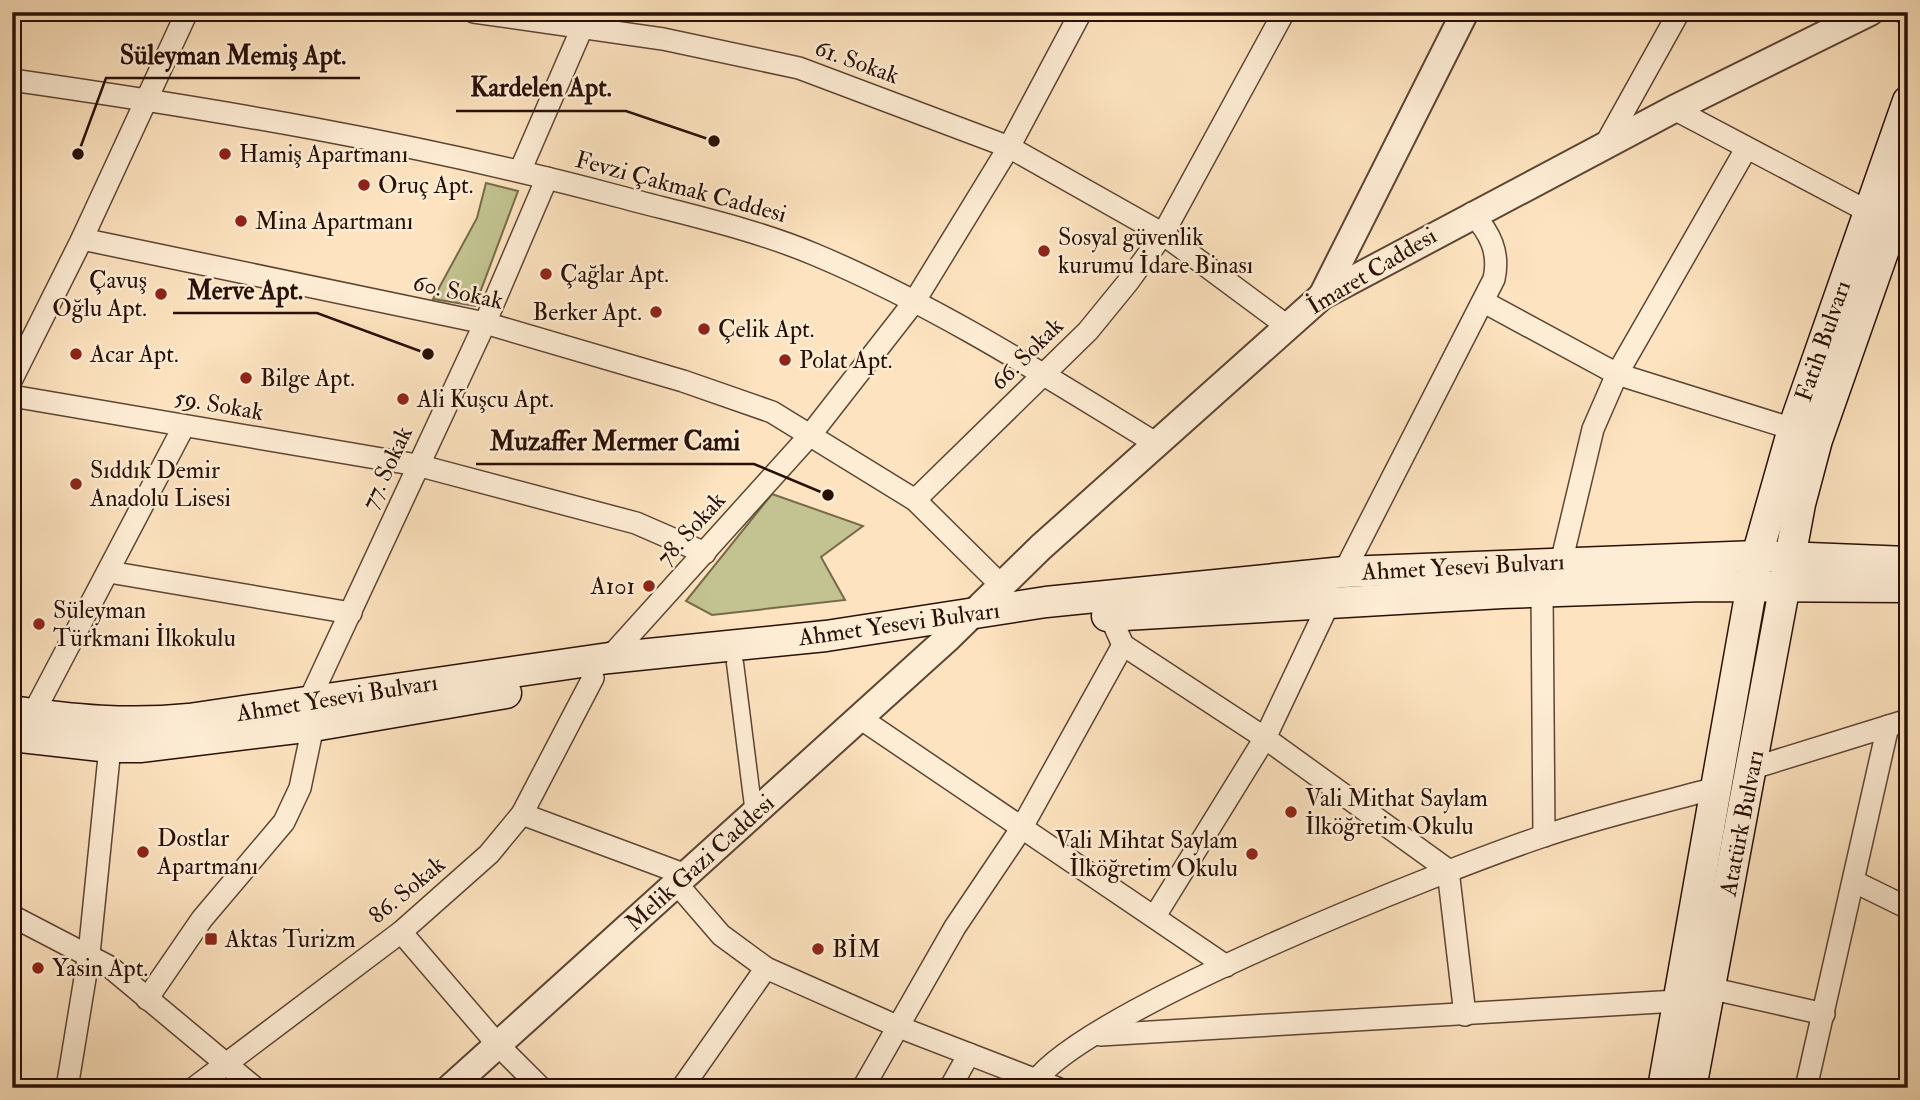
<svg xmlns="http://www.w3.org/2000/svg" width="1920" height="1100" font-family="'IM FELL Double Pica',serif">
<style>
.green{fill:#c2c390;stroke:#766a4a;stroke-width:2}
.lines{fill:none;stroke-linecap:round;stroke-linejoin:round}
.pedestrian-casing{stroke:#5e4534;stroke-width:19}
.minor-casing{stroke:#5e4534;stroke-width:24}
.tertiary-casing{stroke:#5e4534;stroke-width:30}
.secondary-casing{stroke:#291005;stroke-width:33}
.pedestrian{stroke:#feedd5;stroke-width:16}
.minor{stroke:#feedd5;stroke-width:21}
.tertiary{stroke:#feedd5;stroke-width:26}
.secondary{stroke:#feedd5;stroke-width:30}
.poi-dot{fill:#8f2418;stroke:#feedd5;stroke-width:2.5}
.labels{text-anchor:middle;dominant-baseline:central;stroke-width:5;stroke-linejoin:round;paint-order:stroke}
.street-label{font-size:24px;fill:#291005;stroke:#feedd5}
.poi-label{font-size:24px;fill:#291005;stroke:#feedd5;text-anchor:start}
.leader{fill:none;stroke:#291005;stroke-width:2.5}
.callout-dot{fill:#291005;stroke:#feedd5;stroke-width:2.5}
.callout-label{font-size:26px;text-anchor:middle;font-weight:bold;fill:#291005;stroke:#feedd5;stroke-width:5;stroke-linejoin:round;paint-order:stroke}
</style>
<rect width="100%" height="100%" fill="#fde3bf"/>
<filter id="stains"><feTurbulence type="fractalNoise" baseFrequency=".00286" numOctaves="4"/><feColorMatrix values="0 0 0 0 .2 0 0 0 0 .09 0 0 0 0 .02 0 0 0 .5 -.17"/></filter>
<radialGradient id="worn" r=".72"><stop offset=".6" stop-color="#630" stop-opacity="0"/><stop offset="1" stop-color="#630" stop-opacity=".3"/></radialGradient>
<g class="green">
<path d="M486,183L518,191L475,306L433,299L477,218Z"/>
<path d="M772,494L863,526L821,557L845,600L712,615L686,601Z"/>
</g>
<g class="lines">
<g class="pedestrian-casing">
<path id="pedestrian" d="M735,663L754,814"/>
</g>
<g class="minor-casing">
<g id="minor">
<path d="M474,12L663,39L799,68L1009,147L1163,234L1287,326"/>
<path d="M1903,12L1908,14"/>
<path d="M12,80C215,109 418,143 617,196C684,214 752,228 816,255C935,305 1046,376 1157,444"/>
<path d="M1674,109L1867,211"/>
<path d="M1605,145L1679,12"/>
<path d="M520,171L589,12"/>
<path d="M82,239L485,323L683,381L772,412L915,500L1001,585"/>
<path d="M1484,302L1617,374L1793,429"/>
<path d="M12,379L82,239L187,12"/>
<path d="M12,396L417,465L636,523L705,553"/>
<path d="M915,500L1088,331L1128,282L1163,234L1284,12"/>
<path d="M1561,563L1593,429L1617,374L1746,149"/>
<path d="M109,572L351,613"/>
<path d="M1344,572L1494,279C1500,252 1490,233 1472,213"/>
<path d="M1542,592L1544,836"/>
<path d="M1110,616L1123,645L1265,738L1448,870L1465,1015"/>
<path d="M609,658L811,434L914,302L1009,147L1081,12"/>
<path d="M308,703L485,323L547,178"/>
<path d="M33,714L184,426"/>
<path d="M860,718L1226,966"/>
<path d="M1753,768L1908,720"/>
<path d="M522,814L686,875"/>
<path d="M1855,882L1908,908"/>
<path d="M677,884L721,935L766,968L899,1027L1057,1088"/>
<path d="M12,916L110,967L255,1088"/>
<path d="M1155,916L1265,738L1329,603"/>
<path d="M401,932L498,1045L541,1088"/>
<path d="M1709,988L1824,1014"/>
<path d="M147,999L202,919L284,822L300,788L313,726"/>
<path d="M1100,1035L1677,1001"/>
<path d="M67,1088L89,954L110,747"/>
<path d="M194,1088L401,932L489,854L522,814L593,678"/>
<path d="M682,1088L766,968"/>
<path d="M863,1088L955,927L1021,829L1123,645"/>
<path d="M950,1088L969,1054"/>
<path d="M1031,1088C1066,1017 1452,867 1541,837C1598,817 1658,804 1715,788"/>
<path d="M1806,1088L1888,726"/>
</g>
</g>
<g class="tertiary-casing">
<g id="tertiary">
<path d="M1322,296L1465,12"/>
<path d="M450,1088L949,637L1041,547L1322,296L1674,109L1870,12"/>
</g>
</g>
<g class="secondary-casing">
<g id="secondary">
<path d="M1107,616L1502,593L1703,586L1908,587"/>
<path d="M12,711C73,720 128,725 189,719L609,658L826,636L1046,602L1344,572L1757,556L1908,562"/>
<path d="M12,736L110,747H140L313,726L506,693"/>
<path d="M1663,1088L1757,556L1793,429L1908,101"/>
<path d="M1691,1088L1800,504L1817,440L1908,181"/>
</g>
</g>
<use href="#pedestrian" class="pedestrian"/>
<use href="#minor" class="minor"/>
<use href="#tertiary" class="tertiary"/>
<use href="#secondary" class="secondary"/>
</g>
<g class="poi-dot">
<circle cx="225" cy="154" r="7"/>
<circle cx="364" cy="185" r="7"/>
<circle cx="241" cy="221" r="7"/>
<circle cx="1044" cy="251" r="7"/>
<circle cx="546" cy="274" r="7"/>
<circle cx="161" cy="294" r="7"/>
<circle cx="656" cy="312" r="7"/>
<circle cx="704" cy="329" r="7"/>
<circle cx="76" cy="354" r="7"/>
<circle cx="785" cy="360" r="7"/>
<circle cx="246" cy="378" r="7"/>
<circle cx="403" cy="399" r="7"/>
<circle cx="76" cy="484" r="7"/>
<circle cx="649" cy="586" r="7"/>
<circle cx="39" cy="624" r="7"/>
<circle cx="1291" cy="812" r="7"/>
<circle cx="143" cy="852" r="7"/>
<circle cx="1252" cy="854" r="7"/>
<rect x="204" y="932" width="14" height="14" rx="3.5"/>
<circle cx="818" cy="949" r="7"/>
<circle cx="38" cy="968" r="7"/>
</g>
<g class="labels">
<g class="street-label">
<text transform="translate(857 62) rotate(20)">61. Sokak</text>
<text transform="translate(681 187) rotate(15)">Fevzi Çakmak Caddesi</text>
<text transform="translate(1372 271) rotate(-31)">İmaret Caddesi</text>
<text transform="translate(458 292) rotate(12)">60. Sokak</text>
<text transform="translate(1823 341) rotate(-71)">Fatih Bulvarı</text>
<text transform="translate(1027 354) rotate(-45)">66. Sokak</text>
<text transform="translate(219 405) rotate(10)">59. Sokak</text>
<text transform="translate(387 468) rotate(-65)">77. Sokak</text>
<text transform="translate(691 529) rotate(-48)">78. Sokak</text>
<text transform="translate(1463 567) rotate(-3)">Ahmet Yesevi Bulvarı</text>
<text transform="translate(899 624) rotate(-8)">Ahmet Yesevi Bulvarı</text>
<text transform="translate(337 698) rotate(-9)">Ahmet Yesevi Bulvarı</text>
<text transform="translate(1742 823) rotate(-79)">Atatürk Bulvarı</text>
<text transform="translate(700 863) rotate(-42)">Melik Gazi Caddesi</text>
<text transform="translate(407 890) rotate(-40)">86. Sokak</text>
</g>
<g class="poi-label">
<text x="239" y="154">Hamiş Apartmanı</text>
<text x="378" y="185">Oruç Apt.</text>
<text x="255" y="221">Mina Apartmanı</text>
<text x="1058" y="237">Sosyal güvenlik<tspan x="1058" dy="28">kurumu İdare Binası</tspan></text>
<text x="560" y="274">Çağlar Apt.</text>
<text x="147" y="280" text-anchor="end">Çavuş<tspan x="147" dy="28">Oğlu Apt.</tspan></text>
<text x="642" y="312" text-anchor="end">Berker Apt.</text>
<text x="718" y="329">Çelik Apt.</text>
<text x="90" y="354">Acar Apt.</text>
<text x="799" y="360">Polat Apt.</text>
<text x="260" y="378">Bilge Apt.</text>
<text x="417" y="399">Ali Kuşcu Apt.</text>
<text x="90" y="470">Sıddık Demir<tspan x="90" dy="28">Anadolu Lisesi</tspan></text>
<text x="635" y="586" text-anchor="end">A101</text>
<text x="53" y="610">Süleyman<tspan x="53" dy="28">Türkmani İlkokulu</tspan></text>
<text x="1305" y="798">Vali Mithat Saylam<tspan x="1305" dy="28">İlköğretim Okulu</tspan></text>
<text x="157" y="838">Dostlar<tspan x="157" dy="28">Apartmanı</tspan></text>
<text x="1238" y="840" text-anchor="end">Vali Mihtat Saylam<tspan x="1238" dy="28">İlköğretim Okulu</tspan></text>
<text x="225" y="939">Aktas Turizm</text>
<text x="832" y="949">BİM</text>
<text x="52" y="968">Yasin Apt.</text>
</g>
</g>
<path class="leader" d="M78 154L106 78H360M714 141L626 111H456M428 354L317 313H173M828 495L754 464H476"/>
<g class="callout-dot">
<circle cx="78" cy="154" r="7"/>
<circle cx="714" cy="141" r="7"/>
<circle cx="428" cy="354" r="7"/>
<circle cx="828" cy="495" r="7"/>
</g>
<g class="callout-label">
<text x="233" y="64">Süleyman Memiş Apt.</text>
<text x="541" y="96">Kardelen Apt.</text>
<text x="245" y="299">Merve Apt.</text>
<text x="615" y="450">Muzaffer Mermer Cami</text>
</g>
<rect width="1920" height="1100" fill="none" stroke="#fde3bf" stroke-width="42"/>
<rect x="14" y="14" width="1892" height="1072" fill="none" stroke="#291005" stroke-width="3.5"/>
<rect x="21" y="21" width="1878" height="1058" fill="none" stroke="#291005" stroke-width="2"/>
<rect width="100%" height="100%" filter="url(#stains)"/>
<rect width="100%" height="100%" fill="url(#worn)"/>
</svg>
